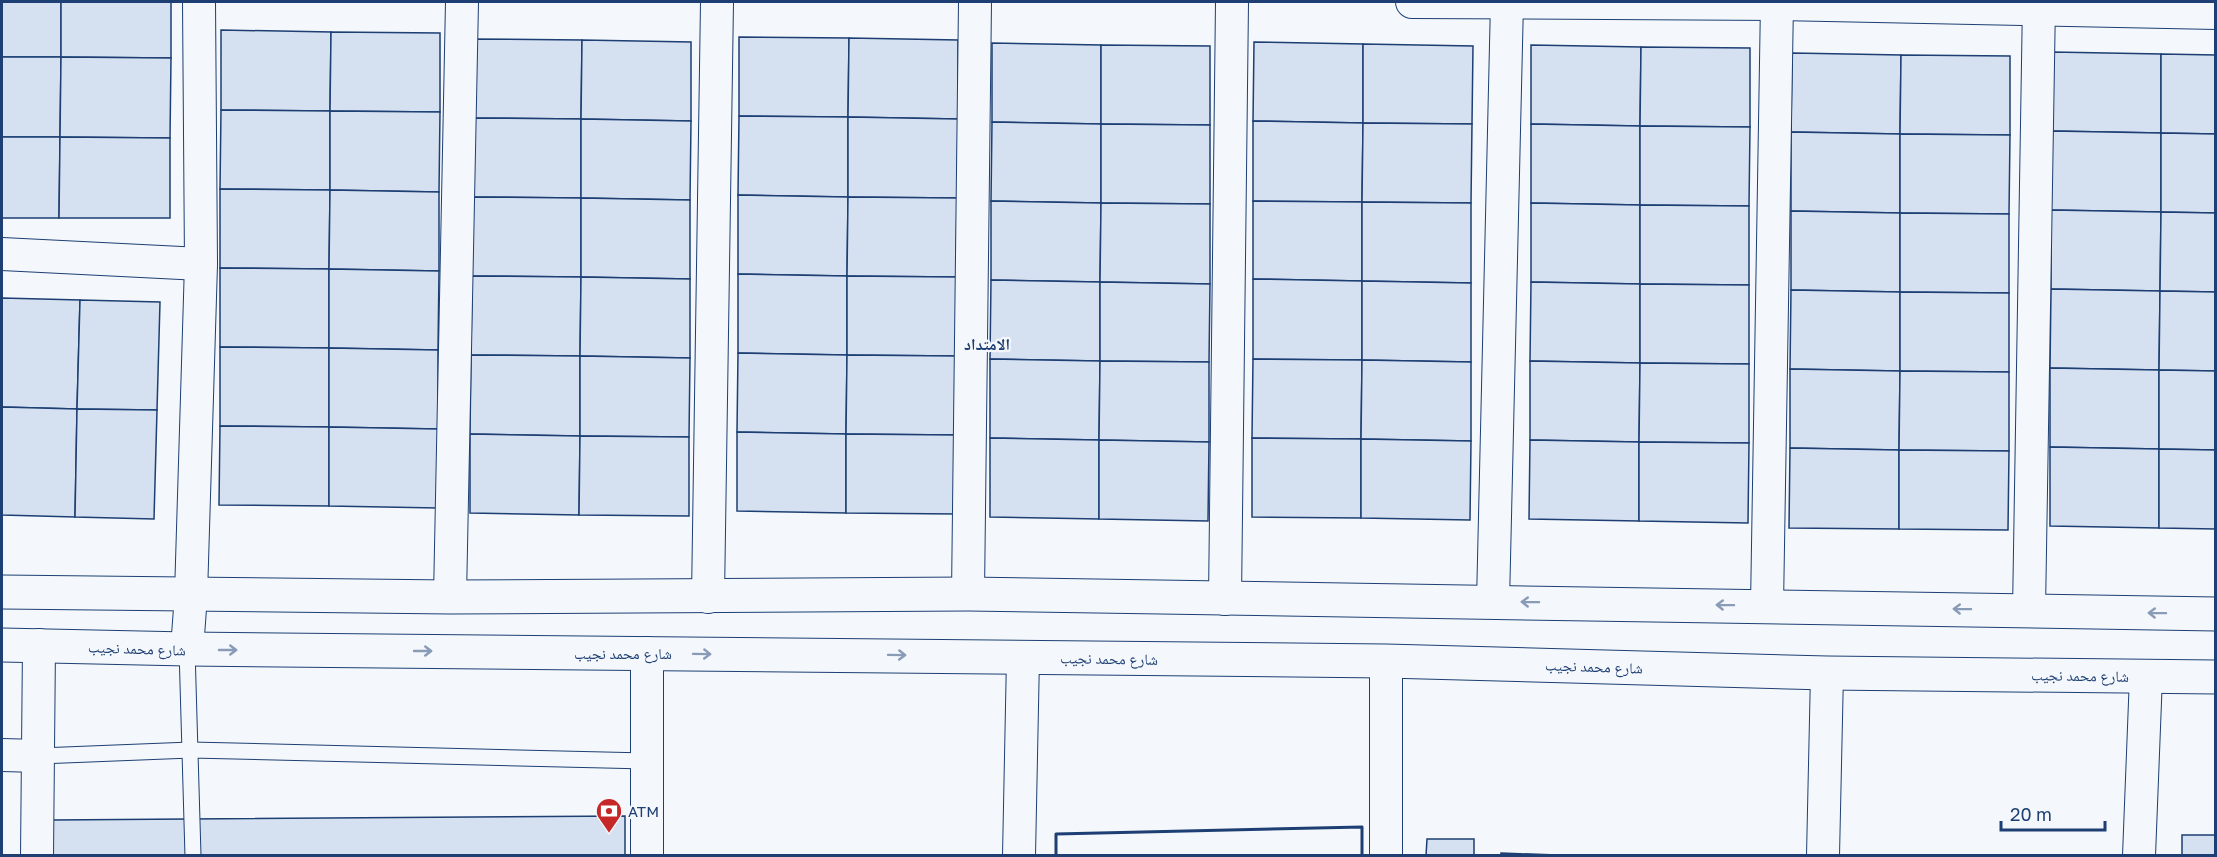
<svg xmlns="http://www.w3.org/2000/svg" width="2217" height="857" font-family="'Golos Text','Noto Naskh Arabic',sans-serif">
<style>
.building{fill:#d5e0f0;stroke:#1d3f73;stroke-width:1.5}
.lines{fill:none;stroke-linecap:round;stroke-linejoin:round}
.lane-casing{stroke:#1d3f73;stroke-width:17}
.street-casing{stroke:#1d3f73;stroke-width:34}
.secondary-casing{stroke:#1d3f73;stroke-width:35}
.lane{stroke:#f4f7fb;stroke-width:15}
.street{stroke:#f4f7fb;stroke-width:32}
.secondary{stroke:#f4f7fb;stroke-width:33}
.wall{stroke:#1d3f73;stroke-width:3}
.oneway{stroke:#889bb7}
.labels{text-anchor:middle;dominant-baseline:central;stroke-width:4.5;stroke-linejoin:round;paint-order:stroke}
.street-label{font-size:15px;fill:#1d3f73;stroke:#f4f7fb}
.poi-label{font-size:15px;fill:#1d3f73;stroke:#f4f7fb;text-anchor:start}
.neighbourhood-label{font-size:16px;font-weight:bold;fill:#1d3f73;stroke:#f4f7fb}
</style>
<rect width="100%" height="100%" fill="#f4f7fb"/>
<g class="building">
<rect x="2" y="2" width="59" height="55"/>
<path d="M61,2H171V58L61,57Z"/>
<path d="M221,30L331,32L330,111L221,110Z"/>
<path d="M331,32L440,33V112L330,111Z"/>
<path d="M739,37L849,38L848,117L739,116Z"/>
<path d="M849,38L958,40V119L848,117Z"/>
<path d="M472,39L582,40L581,119L472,118Z"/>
<path d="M582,40L691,42V121L581,119Z"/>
<path d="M1254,42L1363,44V123L1253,121Z"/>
<path d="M992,43L1101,45V124L992,122Z"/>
<path d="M1363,44L1473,46L1472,124L1363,123Z"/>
<path d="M1101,45L1210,46V125L1101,124Z"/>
<path d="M1531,45L1641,47L1640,126L1531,124Z"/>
<path d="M1641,47L1750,48V127L1640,126Z"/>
<path d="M2052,52L2161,54V133L2052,131Z"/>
<path d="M1792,53L1901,55L1900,134L1791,132Z"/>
<path d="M2161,54L2216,55V134L2161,133Z"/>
<path d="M1901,55L2010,56V135L1900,134Z"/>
<path d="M2,57H61L60,137H2Z"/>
<path d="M61,57L171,58L170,138L60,137Z"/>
<path d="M221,110L330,111V190L220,189Z"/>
<path d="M330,111L440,112L439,192L330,190Z"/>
<path d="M739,116L848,117V197L738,195Z"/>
<path d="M848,117L958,119L957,198L848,197Z"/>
<path d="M472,118L581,119V198L472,197Z"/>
<path d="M581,119L691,121L690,200L581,198Z"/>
<path d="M1253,121L1363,123L1362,202L1253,201Z"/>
<path d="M992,122L1101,124V203L991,201Z"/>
<path d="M1363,123L1472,124L1471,203L1362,202Z"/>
<path d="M1101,124L1210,125V204L1101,203Z"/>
<path d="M1531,124L1640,126V205L1531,203Z"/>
<path d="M1640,126L1750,127L1749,206L1640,205Z"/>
<path d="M2052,131L2161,133V212L2051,210Z"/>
<path d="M1791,132L1900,134V213L1791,211Z"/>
<path d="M2161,133L2216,134V213L2161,212Z"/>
<path d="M1900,134L2010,135L2009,214L1900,213Z"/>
<path d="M2,137H60L59,218H2Z"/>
<path d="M60,137L170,138V218H59Z"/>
<path d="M220,189L330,190L329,269L220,268Z"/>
<path d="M330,190L439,192V271L329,269Z"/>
<path d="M738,195L848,197L847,276L738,274Z"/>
<path d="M472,197L581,198V277L472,276Z"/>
<path d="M848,197L957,198L956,277L847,276Z"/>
<path d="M581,198L690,200V279L581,277Z"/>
<path d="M991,201L1101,203L1100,282L991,280Z"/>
<path d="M1253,201L1362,202V281L1253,279Z"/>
<path d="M1362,202L1471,203V283L1362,281Z"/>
<path d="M1101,203L1210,204V284L1100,282Z"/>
<path d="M1531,203L1640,205V284L1531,282Z"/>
<path d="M1640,205L1749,206V285L1640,284Z"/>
<path d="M2051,210L2161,212L2160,291L2051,289Z"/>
<path d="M1791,211L1900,213V292L1791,290Z"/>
<path d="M2161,212L2216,213V292L2160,291Z"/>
<path d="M1900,213L2009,214V293L1900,292Z"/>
<path d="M220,268L329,269V348L220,347Z"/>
<path d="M329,269L439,271L438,350L329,348Z"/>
<path d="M738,274L847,276V355L738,353Z"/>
<path d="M472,276L581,277L580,356L471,355Z"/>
<path d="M847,276L956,277V356L847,355Z"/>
<path d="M581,277L690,279V358L580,356Z"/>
<path d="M1253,279L1362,281V360L1253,359Z"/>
<path d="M991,280L1100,282V361L990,359Z"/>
<path d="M1362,281L1471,283V362L1362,360Z"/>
<path d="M1100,282L1210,284L1209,362L1100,361Z"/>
<path d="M1531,282L1640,284V363L1530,361Z"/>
<path d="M1640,284L1749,285V364L1640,363Z"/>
<path d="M2051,289L2160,291L2159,370L2050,368Z"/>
<path d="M1791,290L1900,292V371L1790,369Z"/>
<path d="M2160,291L2216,292V371L2159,370Z"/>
<path d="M1900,292L2009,293V372L1900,371Z"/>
<path d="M2,298L80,300L77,409L2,407Z"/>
<path d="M80,300L160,302L157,410L77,409Z"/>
<path d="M220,347L329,348V427L220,426Z"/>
<path d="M329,348L438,350V429L329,427Z"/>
<path d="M738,353L847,355L846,434L737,432Z"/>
<path d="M471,355L580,356V436L470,434Z"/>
<path d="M847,355L956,356V435L846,434Z"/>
<path d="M580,356L690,358L689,437L580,436Z"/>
<path d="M990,359L1100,361L1099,440L990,438Z"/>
<path d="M1253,359L1362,360L1361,439L1252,438Z"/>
<path d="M1362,360L1471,362V441L1361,439Z"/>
<path d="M1100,361L1209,362V442L1099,440Z"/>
<path d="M1530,361L1640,363L1639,442L1530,440Z"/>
<path d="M1640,363L1749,364V443L1639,442Z"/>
<path d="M2050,368L2159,370V449L2050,447Z"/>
<path d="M1790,369L1900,371L1899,450L1790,448Z"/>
<path d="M2159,370L2216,371V450L2159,449Z"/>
<path d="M1900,371L2009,372V451L1899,450Z"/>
<path d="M2,407L77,409L75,517L2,515Z"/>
<path d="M77,409L157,410L154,519L75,517Z"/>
<path d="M220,426L329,427V506L219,505Z"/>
<path d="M329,427L438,429V508L329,506Z"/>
<path d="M737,432L846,434V513L737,511Z"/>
<path d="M470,434L580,436L579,515L470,513Z"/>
<path d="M846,434L956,435V514L846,513Z"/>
<path d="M580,436L689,437V516L579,515Z"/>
<path d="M990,438L1099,440V519L990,517Z"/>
<path d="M1252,438L1361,439V518L1252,517Z"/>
<path d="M1361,439L1471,441L1470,520L1361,518Z"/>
<path d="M1099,440L1209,442L1208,521L1099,519Z"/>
<path d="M1530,440L1639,442V521L1529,519Z"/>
<path d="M1639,442L1749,443L1748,523L1639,521Z"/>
<path d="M2050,447L2159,449V528L2050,526Z"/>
<path d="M1790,448L1899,450V529L1789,528Z"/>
<path d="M2159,449L2216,450V529L2159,528Z"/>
<path d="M1899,450L2009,451L2008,530L1899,529Z"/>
<path d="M625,816V856H52V820Z"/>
<rect x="2182" y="835" width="34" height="21"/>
<path d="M1427,839H1474V856H1426Z"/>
<path d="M1501,853L1556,855V856H1501Z"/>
</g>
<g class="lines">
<g class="lane-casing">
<g id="lane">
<path d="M187,649L193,856"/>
<path d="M39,756L191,750L647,761"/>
</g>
</g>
<g class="street-casing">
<g id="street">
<path d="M1412,2L1777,4L2216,13"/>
<path d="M2,254L201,264"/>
<path d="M968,594L975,2"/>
<path d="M450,597L462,2"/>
<path d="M708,597L717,2"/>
<path d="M1225,599L1232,2"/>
<path d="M1493,602L1507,2"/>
<path d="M1767,606L1777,2"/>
<path d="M2029,611L2039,2"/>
<path d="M187,649L191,595L201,264L199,2"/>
<path d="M2,755L39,756"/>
<path d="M37,856L39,645"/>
<path d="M647,856V653"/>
<path d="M1019,856L1023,657"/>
<path d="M1386,856V661"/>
<path d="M1823,856L1827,673"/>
<path d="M2139,856L2146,676"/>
</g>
</g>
<g class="secondary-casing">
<g id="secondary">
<path d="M2,592L450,597L968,594L2216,614"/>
<path d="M2,645L187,649L1386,661L1827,673L2216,677"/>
</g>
</g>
<use href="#lane" class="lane"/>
<use href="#street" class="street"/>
<use href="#secondary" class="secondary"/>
<path class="wall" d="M1056,856V834L1362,827V856"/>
</g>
<defs><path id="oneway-shaft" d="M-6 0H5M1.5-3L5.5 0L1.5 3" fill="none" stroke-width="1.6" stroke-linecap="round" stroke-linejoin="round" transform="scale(1.5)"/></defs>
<g class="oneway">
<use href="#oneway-shaft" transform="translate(1530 602) rotate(-179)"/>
<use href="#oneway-shaft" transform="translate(1725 605) rotate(-179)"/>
<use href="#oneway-shaft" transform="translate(1962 609) rotate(-179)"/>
<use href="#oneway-shaft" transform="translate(2157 613) rotate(-179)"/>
<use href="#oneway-shaft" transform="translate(228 650)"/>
<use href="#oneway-shaft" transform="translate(423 651)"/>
<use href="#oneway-shaft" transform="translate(702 654) rotate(1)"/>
<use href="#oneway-shaft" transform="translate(897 655) rotate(1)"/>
</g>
<defs>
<g id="bank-pin" transform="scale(1.35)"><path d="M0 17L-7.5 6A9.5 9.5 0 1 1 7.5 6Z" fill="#c62828" stroke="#f4f7fb"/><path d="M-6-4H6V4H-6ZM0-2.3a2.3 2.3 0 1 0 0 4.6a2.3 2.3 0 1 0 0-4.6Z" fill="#fff"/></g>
</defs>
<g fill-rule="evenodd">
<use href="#bank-pin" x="609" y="811"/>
</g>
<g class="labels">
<g class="street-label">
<text transform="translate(137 648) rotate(2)">شارع محمد نجيب</text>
<text x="623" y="653">شارع محمد نجيب</text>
<text transform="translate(1109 658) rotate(1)">شارع محمد نجيب</text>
<text transform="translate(1594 666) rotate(2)">شارع محمد نجيب</text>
<text transform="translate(2080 675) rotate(1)">شارع محمد نجيب</text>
</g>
<g class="poi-label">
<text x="628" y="811">ATM</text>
</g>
<g class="neighbourhood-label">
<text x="987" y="344">الامتداد</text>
</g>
</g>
<rect width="2217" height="857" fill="none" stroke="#1d3f73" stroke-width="6"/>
<path d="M2001 821v9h104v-9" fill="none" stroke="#1d3f73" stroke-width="3"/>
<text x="2010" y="821" font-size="18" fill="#1d3f73" stroke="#f4f7fb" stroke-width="4.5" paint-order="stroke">20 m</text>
</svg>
